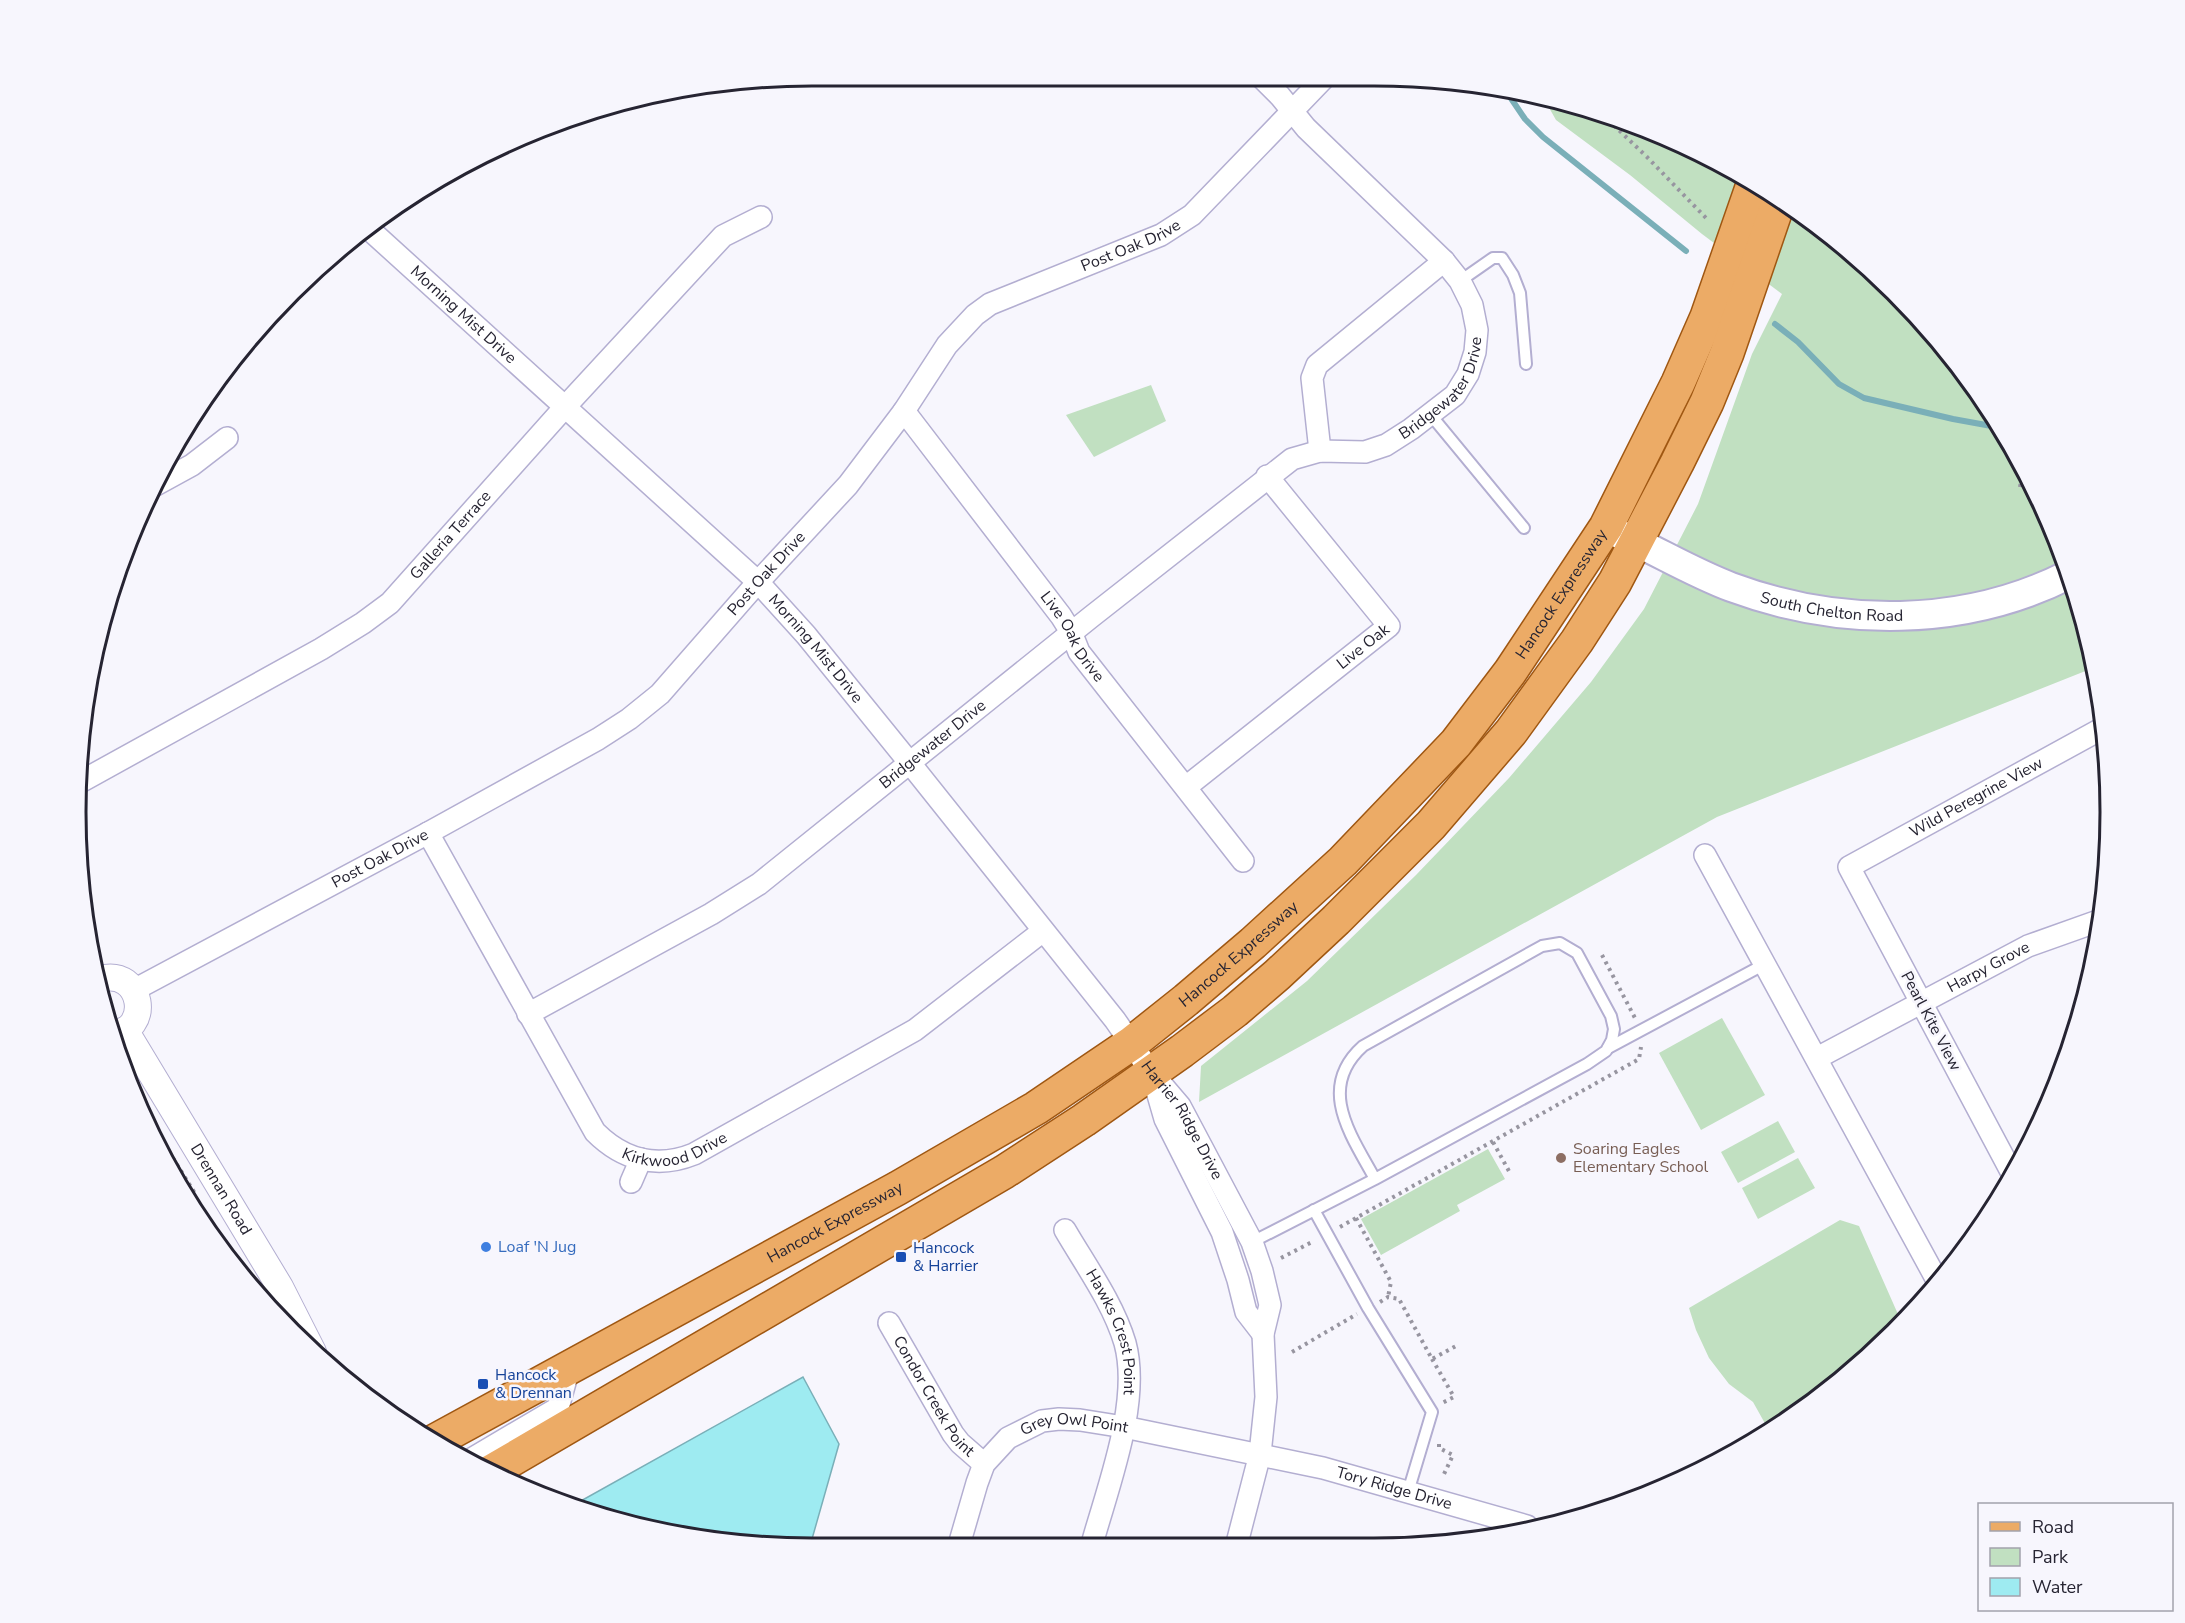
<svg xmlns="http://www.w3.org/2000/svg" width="2185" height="1623" font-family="'Nunito Sans',sans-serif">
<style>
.green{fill:#c1e0c1}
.water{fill:#9eebf1;stroke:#7aafb8;stroke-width:1.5}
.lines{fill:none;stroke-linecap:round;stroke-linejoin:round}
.stream{stroke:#7aafb8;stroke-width:6}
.service-casing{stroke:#b3aed1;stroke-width:14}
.minor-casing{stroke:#b3aed1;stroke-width:24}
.tertiary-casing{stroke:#b3aed1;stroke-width:28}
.secondary-casing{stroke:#b3aed1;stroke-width:32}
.primary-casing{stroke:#9f5712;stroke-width:36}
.path{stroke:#9795a0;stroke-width:4;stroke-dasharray:3 4.5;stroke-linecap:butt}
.service{stroke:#fff;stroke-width:10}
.minor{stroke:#fff;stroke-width:21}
.tertiary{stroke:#fff;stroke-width:26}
.secondary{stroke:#fff;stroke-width:28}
.primary{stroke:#ecab66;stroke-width:33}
.education-dot{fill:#8d6e63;stroke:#f7f6fd;stroke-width:2}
.shop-dot{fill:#3f7fe0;stroke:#f7f6fd;stroke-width:2}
.transit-dot{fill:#1a4fb4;stroke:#f7f6fd;stroke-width:2}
.labels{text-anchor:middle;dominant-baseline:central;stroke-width:5;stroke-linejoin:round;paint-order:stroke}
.street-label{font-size:16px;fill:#262432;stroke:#f7f6fd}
.education-label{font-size:16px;fill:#785e54;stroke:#f7f6fd;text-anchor:start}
.shop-label{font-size:16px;fill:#366cbe;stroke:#f7f6fd;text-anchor:start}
.transit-label{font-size:16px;fill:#164399;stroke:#f7f6fd;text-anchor:start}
.rim{fill:none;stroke:#262432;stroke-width:3}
</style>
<rect width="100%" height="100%" fill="#f7f6fd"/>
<g class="green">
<path d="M1543,97L1564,100L1699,151L1783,199L1894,290L1958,363L2034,486L2085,621L2093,668L1717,817L1199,1102L1201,1066L1307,981L1416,875L1509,778L1591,682L1644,609L1698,504L1752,354L1782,294L1702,234L1630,175L1556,120Z"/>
<path d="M1151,385L1166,421L1094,457L1066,415Z"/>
<path d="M1722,1018L1765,1095L1701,1130L1659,1053Z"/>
<path d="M1778,1121L1795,1152L1738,1183L1721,1152Z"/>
<path d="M1488,1149L1505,1179L1457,1205L1460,1211L1381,1255L1361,1219Z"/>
<path d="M1798,1158L1815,1188L1758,1219L1742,1188Z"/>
<path d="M1840,1220L1859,1226L1901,1321L1822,1396L1767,1427L1753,1402L1729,1384L1709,1358L1696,1330L1689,1308Z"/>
</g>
<path class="water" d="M803,1377L839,1444L810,1546H763L570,1507Z"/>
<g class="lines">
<g class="stream">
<path d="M1506,91L1525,119L1543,137L1686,251"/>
<path d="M1775,324L1798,342L1839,384L1864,398L1953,419L1997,427"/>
</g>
<g class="service-casing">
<g id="service">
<path d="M1460,281L1493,258H1502L1513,275L1520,293L1526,364"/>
<path d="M1430,414L1524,528"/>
<path d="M1608,1048L1765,964"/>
<path d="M1314,1210L1368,1308L1432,1412L1408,1492"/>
<path d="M1252,1242L1375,1179L1587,1064L1606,1051L1612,1040L1614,1029L1611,1016L1577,953L1560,943L1542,946L1363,1046C1316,1088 1351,1135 1375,1179"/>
</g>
</g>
<g class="minor-casing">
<g id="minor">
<path id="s1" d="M370,230L758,582L806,635L909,762L1115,1020L1151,1072L1180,1106L1252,1242L1262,1271L1270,1305L1263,1334L1266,1397L1260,1454L1237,1543"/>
<path id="s2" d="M904,411L1061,616L1071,632L1079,652L1243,861"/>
<path d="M1320,451L1312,378L1317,365L1444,261"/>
<path d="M150,488L192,465L227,438"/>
<path id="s3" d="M82,781L321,649L363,623L390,603L564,408L723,236L761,217"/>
<path id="s4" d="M1186,787L1389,626L1267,476"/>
<path id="s5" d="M428,833L595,1132C623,1160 657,1169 694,1154L915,1030L1043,931"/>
<path d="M1705,855L1938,1282"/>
<path id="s6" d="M134,990L428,833L598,739L629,719L660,694L758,582L848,485L904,411L947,345L975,315L990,304L1161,235L1192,215L1326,76"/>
<path id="s7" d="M528,1014L711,914L759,884L1091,617L1292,459L1320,451L1365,452L1386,445L1411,429L1455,395L1468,374L1475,352L1477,330L1472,305L1460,281L1444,261L1306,128L1280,96L1260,76"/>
<path id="s8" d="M1817,1058L2028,946L2101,920"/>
<path d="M1154,1081L1165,1119L1222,1232L1238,1280L1246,1312L1263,1334"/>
<path id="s9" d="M2013,1175L1849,867L2103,728"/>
<path d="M631,1182L641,1159"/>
<path id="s10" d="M1065,1230C1086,1266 1113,1303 1125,1343C1141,1402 1108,1486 1092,1544"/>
<path id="s11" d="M889,1323L953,1434L960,1443L984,1464"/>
<path d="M468,1461L558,1408L569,1368"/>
<path id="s12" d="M959,1545L977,1483L984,1464L1008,1438L1042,1421L1059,1419L1080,1420L1124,1427L1323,1468L1527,1526"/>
</g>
</g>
<g class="tertiary-casing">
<g id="tertiary">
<path d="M100,979C143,967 153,1032 111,1034"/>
<path id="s13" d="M125,1030L280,1287L313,1352"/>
</g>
</g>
<g class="secondary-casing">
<g id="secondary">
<path id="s14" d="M1615,532C1654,549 1691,572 1731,587C1839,627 1963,628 2068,575"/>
</g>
</g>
<g class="primary-casing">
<g id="primary">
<path id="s15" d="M433,1442L898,1188L1036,1108L1132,1043L1186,1000L1253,943L1343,861L1456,743L1510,672L1606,527L1678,383L1707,317L1754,182"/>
<path d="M492,1471L1004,1172L1084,1120L1182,1051L1235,1011L1277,975L1336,920L1431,825L1511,732L1577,641L1615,582L1677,463L1707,402L1727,353L1780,198"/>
</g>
</g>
<g class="path">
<path d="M1603,115L1647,157L1707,219"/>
<path d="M2020,487L2023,469"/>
<path d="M88,916L93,913"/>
<path d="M1602,955L1635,1018"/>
<path d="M141,1107L196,1195"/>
<path d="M1493,1142L1510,1173"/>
<path d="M1356,1218L1391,1282L1388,1297"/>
<path d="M1340,1227L1639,1059L1641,1047"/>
<path d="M1281,1258L1314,1241"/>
<path d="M1380,1302L1388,1297L1399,1299L1432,1359L1456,1346"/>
<path d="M1292,1352L1357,1314"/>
<path d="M1432,1359L1454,1397L1442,1403"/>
<path d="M1439,1444V1448L1453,1455L1444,1474"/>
</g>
<use href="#service" class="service"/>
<use href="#minor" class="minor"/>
<use href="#tertiary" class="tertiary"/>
<use href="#secondary" class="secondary"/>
<use href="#primary" class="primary"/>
</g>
<circle class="education-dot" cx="1561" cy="1158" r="6"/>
<circle class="shop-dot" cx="486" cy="1247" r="6"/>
<g class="transit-dot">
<rect x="895" y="1251" width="12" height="12" rx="3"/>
<rect x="477" y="1378" width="12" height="12" rx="3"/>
</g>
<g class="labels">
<g class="street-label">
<text stroke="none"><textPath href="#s6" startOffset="1269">Post Oak Drive</textPath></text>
<text stroke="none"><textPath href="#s1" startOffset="126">Morning Mist Drive</textPath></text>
<text stroke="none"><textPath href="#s7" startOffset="1126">Bridgewater Drive</textPath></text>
<text stroke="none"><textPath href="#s3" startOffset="447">Galleria Terrace</textPath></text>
<text stroke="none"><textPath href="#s6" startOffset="765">Post Oak Drive</textPath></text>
<text stroke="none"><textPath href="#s15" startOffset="1430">Hancock Expressway</textPath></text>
<text stroke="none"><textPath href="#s14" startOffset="232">South Chelton Road</textPath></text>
<text stroke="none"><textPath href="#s2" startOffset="282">Live Oak Drive</textPath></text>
<text stroke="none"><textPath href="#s4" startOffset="226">Live Oak</textPath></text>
<text stroke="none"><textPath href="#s1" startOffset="612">Morning Mist Drive</textPath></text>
<text stroke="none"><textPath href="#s7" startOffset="488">Bridgewater Drive</textPath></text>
<text stroke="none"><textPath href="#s9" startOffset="494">Wild Peregrine View</textPath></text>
<text stroke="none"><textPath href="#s6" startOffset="279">Post Oak Drive</textPath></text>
<text stroke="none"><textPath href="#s15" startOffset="944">Hancock Expressway</textPath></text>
<text stroke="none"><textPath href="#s8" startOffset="194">Harpy Grove</textPath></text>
<text transform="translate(1931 1021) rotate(62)">Pearl Kite View</text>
<text stroke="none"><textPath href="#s1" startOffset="1210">Harrier Ridge Drive</textPath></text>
<text stroke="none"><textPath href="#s5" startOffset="432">Kirkwood Drive</textPath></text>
<text stroke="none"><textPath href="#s13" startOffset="186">Drennan Road</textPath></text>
<text stroke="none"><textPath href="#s15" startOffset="458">Hancock Expressway</textPath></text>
<text stroke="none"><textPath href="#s10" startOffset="114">Hawks Crest Point</textPath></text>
<text stroke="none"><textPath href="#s11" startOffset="86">Condor Creek Point</textPath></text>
<text stroke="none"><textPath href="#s12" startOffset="190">Grey Owl Point</textPath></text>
<text stroke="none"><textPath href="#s12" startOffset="518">Tory Ridge Drive</textPath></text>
</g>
<g class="education-label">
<text x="1573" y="1149">Soaring Eagles<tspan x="1573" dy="18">Elementary School</tspan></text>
</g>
<g class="shop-label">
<text x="498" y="1247">Loaf 'N Jug</text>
</g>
<g class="transit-label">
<text x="913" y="1248">Hancock<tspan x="913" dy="18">&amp; Harrier</tspan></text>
<text x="495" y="1375">Hancock<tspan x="495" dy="18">&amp; Drennan</tspan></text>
</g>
</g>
<path d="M0 0H2185V1623H0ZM812 86H1374A726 726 0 0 1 2100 812V812A726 726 0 0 1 1374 1538H812A726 726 0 0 1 86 812V812A726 726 0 0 1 812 86Z" fill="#f7f6fd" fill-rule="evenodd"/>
<path class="rim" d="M812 86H1374A726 726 0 0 1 2100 812V812A726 726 0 0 1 1374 1538H812A726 726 0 0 1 86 812V812A726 726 0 0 1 812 86Z"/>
<rect x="1978" y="1503" width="195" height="108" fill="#f7f6fd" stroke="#a3a2ac" stroke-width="1.5"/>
<rect x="1990" y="1522" width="30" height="9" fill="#ecab66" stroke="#a3a2ac" stroke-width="1.5"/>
<text x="2032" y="1533" font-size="18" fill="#262432">Road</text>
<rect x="1990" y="1548" width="30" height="18" fill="#c1e0c1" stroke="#a3a2ac" stroke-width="1.5"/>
<text x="2032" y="1563" font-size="18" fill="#262432">Park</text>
<rect x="1990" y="1578" width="30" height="18" fill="#9eebf1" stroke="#a3a2ac" stroke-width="1.5"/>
<text x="2032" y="1593" font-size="18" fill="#262432">Water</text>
</svg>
